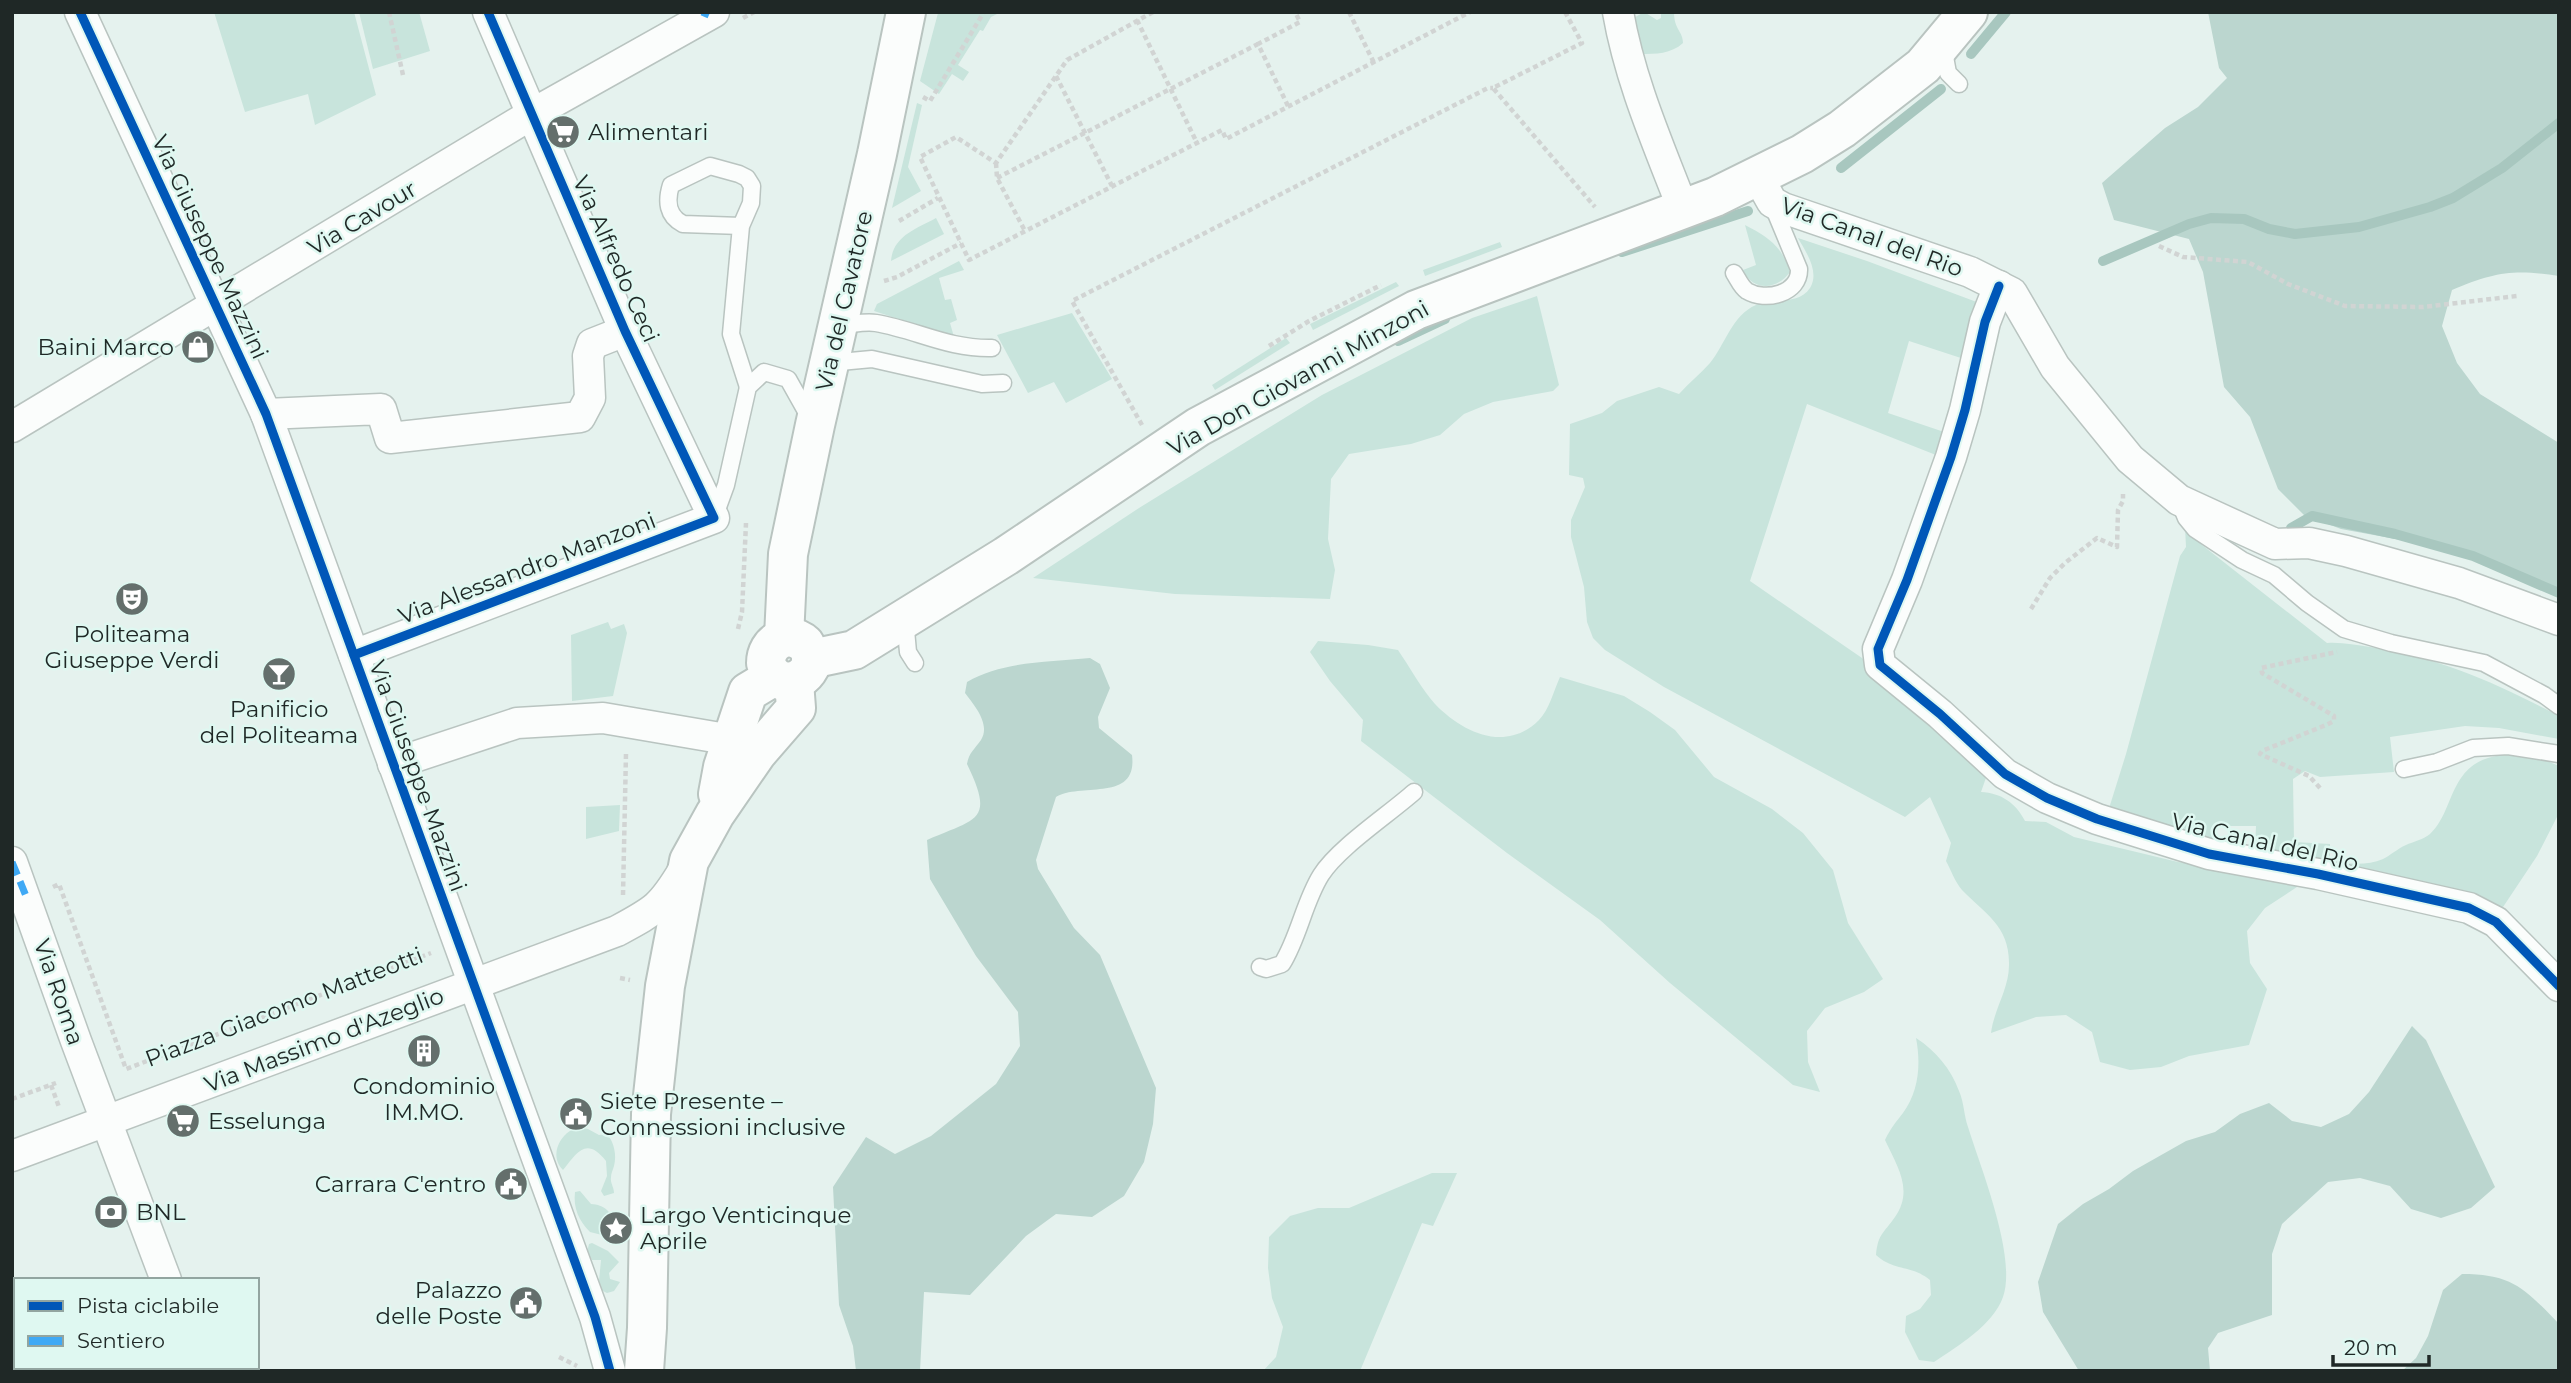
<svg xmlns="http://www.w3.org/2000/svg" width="2571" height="1383" font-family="Montserrat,sans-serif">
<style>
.green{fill:#c8e4dc}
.forest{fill:#bbd6cf}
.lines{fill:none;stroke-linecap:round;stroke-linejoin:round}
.stream{stroke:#a8c7bf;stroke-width:10}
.lane-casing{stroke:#b9c4c0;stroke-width:19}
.street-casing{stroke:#b9c4c0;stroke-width:33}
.secondary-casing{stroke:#b9c4c0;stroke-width:42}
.path{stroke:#d1d4d3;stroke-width:4.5;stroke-dasharray:5 3.5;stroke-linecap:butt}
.lane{stroke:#fbfdfc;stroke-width:16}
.street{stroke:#fbfdfc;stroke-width:30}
.secondary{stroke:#fbfdfc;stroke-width:38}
.quiet{stroke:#3fa9f5;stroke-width:7;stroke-dasharray:14 7;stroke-linecap:butt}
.cycleway-casing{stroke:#dff8f1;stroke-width:13}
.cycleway{stroke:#0057b8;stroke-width:9}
.labels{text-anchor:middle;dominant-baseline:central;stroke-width:5;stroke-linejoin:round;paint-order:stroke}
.poi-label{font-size:23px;fill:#1f2826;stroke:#dff8f1;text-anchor:start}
.street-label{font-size:23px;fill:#1f2826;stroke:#dff8f1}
</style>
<rect width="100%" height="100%" fill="#e5f2ee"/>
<g class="green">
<path d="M214,12H354L376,95L315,125L308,94L245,112Z"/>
<path d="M359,12H419L430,51L373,69Z"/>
<path d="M1001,12L991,17L983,31L980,30L958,65L969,72L963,81L952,74L939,94L920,81L938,13Z"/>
<path d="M1644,12L1657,20L1661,18V12H1674C1674,30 1683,31 1683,43C1671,54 1656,54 1640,54L1632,19Z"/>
<path d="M917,103L922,105L908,167L921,191L892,208Z"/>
<path d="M936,218L944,234L891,261C893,236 916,229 936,218Z"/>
<path d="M1745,225C1768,237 1782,246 1790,272C1777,290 1753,292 1743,270L1756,265Z"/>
<path d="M1798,238L1867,261L1982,304L1967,360L1909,341L1888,413L1950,434L1941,457L1807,404L1750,581L1862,658L1892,691L1988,772L1981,792C2001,793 2016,803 2025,821L2046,822L2074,837L2178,862L2286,874L2300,885L2265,908L2247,931L2250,963L2267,989L2249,1045L2189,1056L2161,1067L2130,1070L2100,1062L2092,1032L2066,1015L2036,1017L1991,1033C1994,1009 2009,989 2009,965C2010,926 1985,914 1962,890C1955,882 1951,870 1946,861L1951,843L1930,797L1905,817L1664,687L1605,650L1593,638L1587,622L1584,587L1571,537V520L1585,487L1583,478L1569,475L1570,424L1602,413L1617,401L1659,387L1679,394C1689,383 1700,374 1710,363C1725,345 1732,315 1756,305C1773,297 1798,306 1810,288C1820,272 1806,252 1798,238Z"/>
<path d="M1500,242L1502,247L1425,276L1423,270Z"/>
<path d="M959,261L964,270L939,278L945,300L951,299L957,320L950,323L954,337L874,311L877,304Z"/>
<path d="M1396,282L1399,286L1313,330L1310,324Z"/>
<path d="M1537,296L1559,385L1553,391L1493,402L1464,414L1440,435L1411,444L1349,454L1331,479L1328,539L1335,570L1330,599L1175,594L1033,578L1139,508L1322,395L1472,318Z"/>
<path d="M1072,313L1112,379L1066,403L1054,382L1028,393L997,335Z"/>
<path d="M1286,338L1290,343L1215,390L1212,385Z"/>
<path d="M2185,527L2202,545L2327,643C2342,642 2355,645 2370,647C2439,657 2498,684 2559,716V739L2499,728L2465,726L2390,737L2394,772L2320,777L2305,771L2293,779L2294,842L2330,844V861C2347,864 2367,866 2383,859C2391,855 2397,849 2406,845C2413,842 2424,839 2430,834C2446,819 2449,795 2461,778C2482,746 2529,752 2559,766V813L2537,856L2497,916L2255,850L2256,826H2218L2214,848L2106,818L2126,754L2180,556L2186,547Z"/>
<path d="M608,622L611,629L624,624L627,633L613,696L572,701L571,635Z"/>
<path d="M1318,641L1368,645L1398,650C1409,666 1423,691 1435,704C1463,733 1506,753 1539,720C1549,710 1554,690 1560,677L1624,696L1650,712L1675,730L1714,777L1772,809L1803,833L1833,870L1848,923L1883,979L1864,992L1825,1008L1807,1031L1808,1062L1820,1092L1793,1085L1670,983L1600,920L1507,853L1361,741L1363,720L1330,681L1310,652Z"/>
<path d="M620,805L619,831L586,839V807Z"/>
<path d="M1916,1038C1936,1051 1951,1069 1959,1091C1964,1102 1964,1116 1968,1127C1981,1169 2017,1257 2003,1297C1993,1325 1958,1346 1934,1362L1919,1360L1905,1332L1906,1316L1920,1309L1931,1295L1930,1280C1910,1264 1895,1272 1876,1255C1878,1234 1883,1234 1895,1217C1914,1190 1897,1166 1885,1140C1890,1129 1896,1122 1903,1113C1919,1091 1921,1064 1916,1038Z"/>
<path d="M579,1127L588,1129L599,1135L607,1134C614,1142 617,1155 614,1166C613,1170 611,1173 611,1177C610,1183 614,1187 614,1193L604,1196L601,1191L607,1176L606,1161C586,1135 576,1154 563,1170C548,1155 561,1131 579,1127Z"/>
<path d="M1432,1173H1457L1433,1226L1422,1223L1360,1371H1263L1276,1357L1283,1327L1272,1298L1268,1268L1269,1237L1290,1216L1318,1208H1349Z"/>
<path d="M580,1191L591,1204C604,1205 613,1211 612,1225L602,1235L590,1232C579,1221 573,1208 575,1192Z"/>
<path d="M592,1243L608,1251L619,1262L609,1273L610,1279L620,1282L614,1291L607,1293L601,1290L599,1281L601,1260H592L587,1252L589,1244Z"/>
</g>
<g class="forest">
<path d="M2208,12H2559V276C2513,269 2495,272 2452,290L2442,326L2457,363L2480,394L2559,443V596L2456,550L2341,529L2304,515L2278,489L2250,417L2224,387L2203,272L2189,239L2114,220L2102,183L2165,128L2198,107L2227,78L2219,68Z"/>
<path d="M1090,658L1100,664L1110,688L1098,717L1099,728L1132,755C1138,803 1081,782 1056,797L1036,860L1038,869L1074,928L1100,955L1156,1088L1153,1124L1144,1162L1124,1196L1092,1217L1056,1214L1026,1236L970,1295L924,1292L920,1371H856L853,1346L839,1305L833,1187L866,1137L895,1154L931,1136L996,1084L1020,1046L1018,1012L976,956L930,879L927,840C977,818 995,822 967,764C969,752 975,749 981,740C991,724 974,705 965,693L967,682C1003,661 1050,662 1090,658Z"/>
<path d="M2412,1026L2426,1040L2495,1187L2471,1208L2441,1218L2411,1209L2390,1186L2360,1178L2328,1182L2282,1224L2272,1254V1315L2218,1333L2208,1348L2210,1371H2079L2043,1312L2038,1282L2058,1224L2083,1204L2109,1189L2133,1171L2186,1141L2215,1132L2240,1114L2269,1103L2292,1121L2321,1127L2349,1114L2369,1092Z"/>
<path d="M2462,1274C2513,1274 2525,1289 2559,1324V1371H2402L2416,1358L2428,1336L2443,1290Z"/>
</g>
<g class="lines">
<g class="stream">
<path d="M1971,54L2006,12"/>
<path d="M1841,168L1941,89"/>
<path d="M1622,252L1748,211"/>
<path d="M2103,261L2189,224L2211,218L2244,219L2269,229L2295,234L2359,227L2430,207L2453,198L2502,168L2559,123"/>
<path d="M1398,341L1445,319"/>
<path d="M2291,528L2312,516L2395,534L2473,556L2559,593"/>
</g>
<g class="lane-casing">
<g id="lane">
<path d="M1943,46L1948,73L1959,84"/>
<path d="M741,226L683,224C667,216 666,201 671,185L710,166L739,174L747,178L752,186L751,203L741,226L731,334L748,387"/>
<path d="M1734,273C1738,279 1741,287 1747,291C1765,302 1800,294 1799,269L1772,204"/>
<path d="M838,325C850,325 864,321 876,323C917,330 948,349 992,348"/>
<path d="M829,363L872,359L982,384L1003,383"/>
<path d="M2180,503L2186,518L2195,529L2242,560L2274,575L2307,603L2344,629L2391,643L2484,663L2544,695L2559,706"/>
<path d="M714,518L726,485L748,387L764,372L788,379L811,420"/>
<path d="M905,619L908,652L915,663"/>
<path d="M2404,769L2437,762L2473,748L2508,746L2559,754"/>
<path d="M1260,967L1266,969L1282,964C1299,937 1304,902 1321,875C1338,848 1388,815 1414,792"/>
</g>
</g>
<g class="street-casing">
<g id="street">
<path d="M80,12L266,414L595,1317L610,1371"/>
<path d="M1618,12C1630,81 1658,144 1683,209"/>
<path d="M1758,177L1772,202L1783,208L1970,272L2012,293L2055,367L2130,459L2179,500L2275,544L2309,543L2346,551L2459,583L2559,620"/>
<path d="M1999,286L1985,322L1965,410L1951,457L1907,580L1878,649L1880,665L1940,714L2005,774L2047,798L2097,819L2209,854L2318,874L2469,908L2496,922L2559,986"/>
<path d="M266,414L381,409L390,438L580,417L590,398L588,356L592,344L625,331"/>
<path d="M12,427L532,114L714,12"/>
<path d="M354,655L714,518L625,331L488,12"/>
<path d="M393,764L517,723L603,718L732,740"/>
<path d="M12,862L76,1041L166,1280"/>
<path d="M12,1156L617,931C654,911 661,908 683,871"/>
<path d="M198,1367L200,1371"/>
</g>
</g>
<g class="secondary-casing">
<g id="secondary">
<path d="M784,637L788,554L815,425L877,154L906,12"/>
<path d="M805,644C788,629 766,642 766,663C773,686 799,688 810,667"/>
<path d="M811,659L854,650L1006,556L1198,427L1416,310L1715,197L1802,154L1842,129L1923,66L1968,12"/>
<path d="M718,794L723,767L748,692L773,677"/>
<path d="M644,1371L647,1328L651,1114L665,986L689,861L715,814L757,753L796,708L794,682"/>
</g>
</g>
<g class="path">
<path d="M389,12L403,75"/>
<path d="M1153,12L1067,60L996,163L956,137L920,157L969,260L1222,130L1226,139L1470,12"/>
<path d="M1349,12L1374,63"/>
<path d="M1565,12L1582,43L1493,88L1595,207"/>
<path d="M743,18L754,12"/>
<path d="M1137,20L1197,143"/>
<path d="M1056,76L1112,186"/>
<path d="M923,97L930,101L984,12"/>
<path d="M1288,106L1258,44L1300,22L1295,12"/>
<path d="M996,163L997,178L1025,231"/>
<path d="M997,178L1258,44"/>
<path d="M899,221L938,198"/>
<path d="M2159,246L2183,257L2248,262L2288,284L2345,306L2423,307L2517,296"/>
<path d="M884,281L897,277L961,243"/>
<path d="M1269,346L1309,321L1381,285"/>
<path d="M1142,425L1072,301L1488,88H1493"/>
<path d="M2031,609L2050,578L2065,563L2097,538L2117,547L2118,510L2123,501V494"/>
<path d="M738,629L742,612L746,523"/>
<path d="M2320,788L2309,776L2260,754L2262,751L2326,725L2334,721V716L2262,673L2261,668L2337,652"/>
<path d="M53,887L59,884L126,1069L431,953"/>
<path d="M623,895L626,753"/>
<path d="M620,978L630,980"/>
<path d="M51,1085L59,1107"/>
<path d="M12,1099L56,1083"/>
<path d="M559,1357L577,1366"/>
</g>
<use href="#lane" class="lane"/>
<use href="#street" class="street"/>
<use href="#secondary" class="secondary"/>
<g class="quiet">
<path d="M702,12L709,15"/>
<path d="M12,862L26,896"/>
</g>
<g class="cycleway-casing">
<g id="cycleway">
<path d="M80,12L266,414L595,1317L610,1371"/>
<path d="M1999,286L1985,322L1965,410L1951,457L1907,580L1878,649L1880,665L1940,714L2005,774L2047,798L2097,819L2209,854L2318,874L2469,908L2496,922L2559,986"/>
<path d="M354,655L714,518L625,331L488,12"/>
</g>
</g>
<use href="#cycleway" class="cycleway"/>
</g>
<defs>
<g id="supermarket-disc" transform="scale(1.75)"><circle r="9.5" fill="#646f6c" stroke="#dff8f1"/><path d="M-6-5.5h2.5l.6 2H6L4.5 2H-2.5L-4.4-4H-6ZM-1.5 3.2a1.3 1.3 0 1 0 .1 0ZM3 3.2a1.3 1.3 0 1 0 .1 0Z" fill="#fff"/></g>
<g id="shop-disc" transform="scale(1.75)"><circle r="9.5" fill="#646f6c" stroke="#dff8f1"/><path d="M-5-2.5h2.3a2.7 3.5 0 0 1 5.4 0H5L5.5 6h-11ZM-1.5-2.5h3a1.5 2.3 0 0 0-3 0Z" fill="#fff"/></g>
<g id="theatre-disc" transform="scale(1.75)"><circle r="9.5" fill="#646f6c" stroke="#dff8f1"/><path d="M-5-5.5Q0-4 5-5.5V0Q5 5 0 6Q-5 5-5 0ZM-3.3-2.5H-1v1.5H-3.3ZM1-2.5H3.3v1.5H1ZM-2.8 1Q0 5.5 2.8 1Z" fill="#fff"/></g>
<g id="bar-disc" transform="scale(1.75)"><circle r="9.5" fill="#646f6c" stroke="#dff8f1"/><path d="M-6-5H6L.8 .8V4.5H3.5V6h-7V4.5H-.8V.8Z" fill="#fff"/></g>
<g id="building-disc" transform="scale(1.75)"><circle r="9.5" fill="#646f6c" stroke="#dff8f1"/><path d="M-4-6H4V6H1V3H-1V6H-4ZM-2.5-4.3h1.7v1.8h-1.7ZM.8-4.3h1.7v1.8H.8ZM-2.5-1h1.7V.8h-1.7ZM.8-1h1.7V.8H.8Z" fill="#fff"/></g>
<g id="civic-disc" transform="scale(1.75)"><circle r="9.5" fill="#646f6c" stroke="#dff8f1"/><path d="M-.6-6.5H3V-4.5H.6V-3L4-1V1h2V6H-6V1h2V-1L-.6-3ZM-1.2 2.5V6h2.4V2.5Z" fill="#fff"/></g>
<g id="bank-disc" transform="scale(1.75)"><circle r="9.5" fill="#646f6c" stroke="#dff8f1"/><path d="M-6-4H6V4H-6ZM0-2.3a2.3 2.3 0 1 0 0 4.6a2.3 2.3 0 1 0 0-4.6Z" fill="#fff"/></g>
<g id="sight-disc" transform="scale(1.75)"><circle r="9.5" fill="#646f6c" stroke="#dff8f1"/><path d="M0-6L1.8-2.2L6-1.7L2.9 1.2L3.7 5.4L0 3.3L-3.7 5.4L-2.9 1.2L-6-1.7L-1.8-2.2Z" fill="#fff"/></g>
</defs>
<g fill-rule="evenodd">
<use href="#supermarket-disc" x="563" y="132"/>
<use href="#shop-disc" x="198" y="347"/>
<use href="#theatre-disc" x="132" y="599"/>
<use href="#bar-disc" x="279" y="674"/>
<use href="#building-disc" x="424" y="1051"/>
<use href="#civic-disc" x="576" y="1114"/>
<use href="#supermarket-disc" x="183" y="1121"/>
<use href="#civic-disc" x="511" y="1184"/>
<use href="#bank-disc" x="111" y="1212"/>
<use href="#sight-disc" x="616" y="1228"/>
<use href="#civic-disc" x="526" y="1303"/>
</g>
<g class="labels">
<g class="poi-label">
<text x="588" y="132">Alimentari</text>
<text x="174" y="347" text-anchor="end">Baini Marco</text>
<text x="132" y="634" text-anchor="middle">Politeama<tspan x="132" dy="26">Giuseppe Verdi</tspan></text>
<text x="279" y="709" text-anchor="middle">Panificio<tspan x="279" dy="26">del Politeama</tspan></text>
<text x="424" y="1086" text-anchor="middle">Condominio<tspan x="424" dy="26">IM.MO.</tspan></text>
<text x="600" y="1101">Siete Presente –<tspan x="600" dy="26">Connessioni inclusive</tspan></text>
<text x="208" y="1121">Esselunga</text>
<text x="486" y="1184" text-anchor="end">Carrara C'entro</text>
<text x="136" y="1212">BNL</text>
<text x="640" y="1215">Largo Venticinque<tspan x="640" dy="26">Aprile</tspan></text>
<text x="502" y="1290" text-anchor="end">Palazzo<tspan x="502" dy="26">delle Poste</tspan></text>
</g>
<g class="street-label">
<text transform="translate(362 218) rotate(-31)">Via Cavour</text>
<text transform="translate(1872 237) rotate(20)">Via Canal del Rio</text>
<text transform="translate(210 247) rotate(65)">Via Giuseppe Mazzini</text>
<text transform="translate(616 259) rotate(66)">Via Alfredo Ceci</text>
<text transform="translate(844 301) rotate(-77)">Via del Cavatore</text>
<text transform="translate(1298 378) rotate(-29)">Via Don Giovanni Minzoni</text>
<text transform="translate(527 568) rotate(-21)">Via Alessandro Manzoni</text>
<text transform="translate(418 776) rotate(70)">Via Giuseppe Mazzini</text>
<text transform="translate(2265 842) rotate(13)">Via Canal del Rio</text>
<text transform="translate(59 992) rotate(71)">Via Roma</text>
<text transform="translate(284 1007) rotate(-21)">Piazza Giacomo Matteotti</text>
<text transform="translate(324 1040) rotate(-21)">Via Massimo d'Azeglio</text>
</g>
</g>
<rect width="2571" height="1383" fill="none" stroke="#1f2826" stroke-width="28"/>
<rect x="14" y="1278" width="245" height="91" fill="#dff8f1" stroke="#92a5a0" stroke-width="2"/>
<rect x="28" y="1301" width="35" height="10" fill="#0057b8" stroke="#92a5a0" stroke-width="2"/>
<text x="77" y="1313" font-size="21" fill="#1f2826">Pista ciclabile</text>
<rect x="28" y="1336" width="35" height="10" fill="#3fa9f5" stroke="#92a5a0" stroke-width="2"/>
<text x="77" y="1348" font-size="21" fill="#1f2826">Sentiero</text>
<path d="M2333 1355v10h96v-10" fill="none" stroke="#1f2826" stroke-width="3.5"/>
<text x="2344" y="1355" font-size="21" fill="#1f2826" stroke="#dff8f1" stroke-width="5" paint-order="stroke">20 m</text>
</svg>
